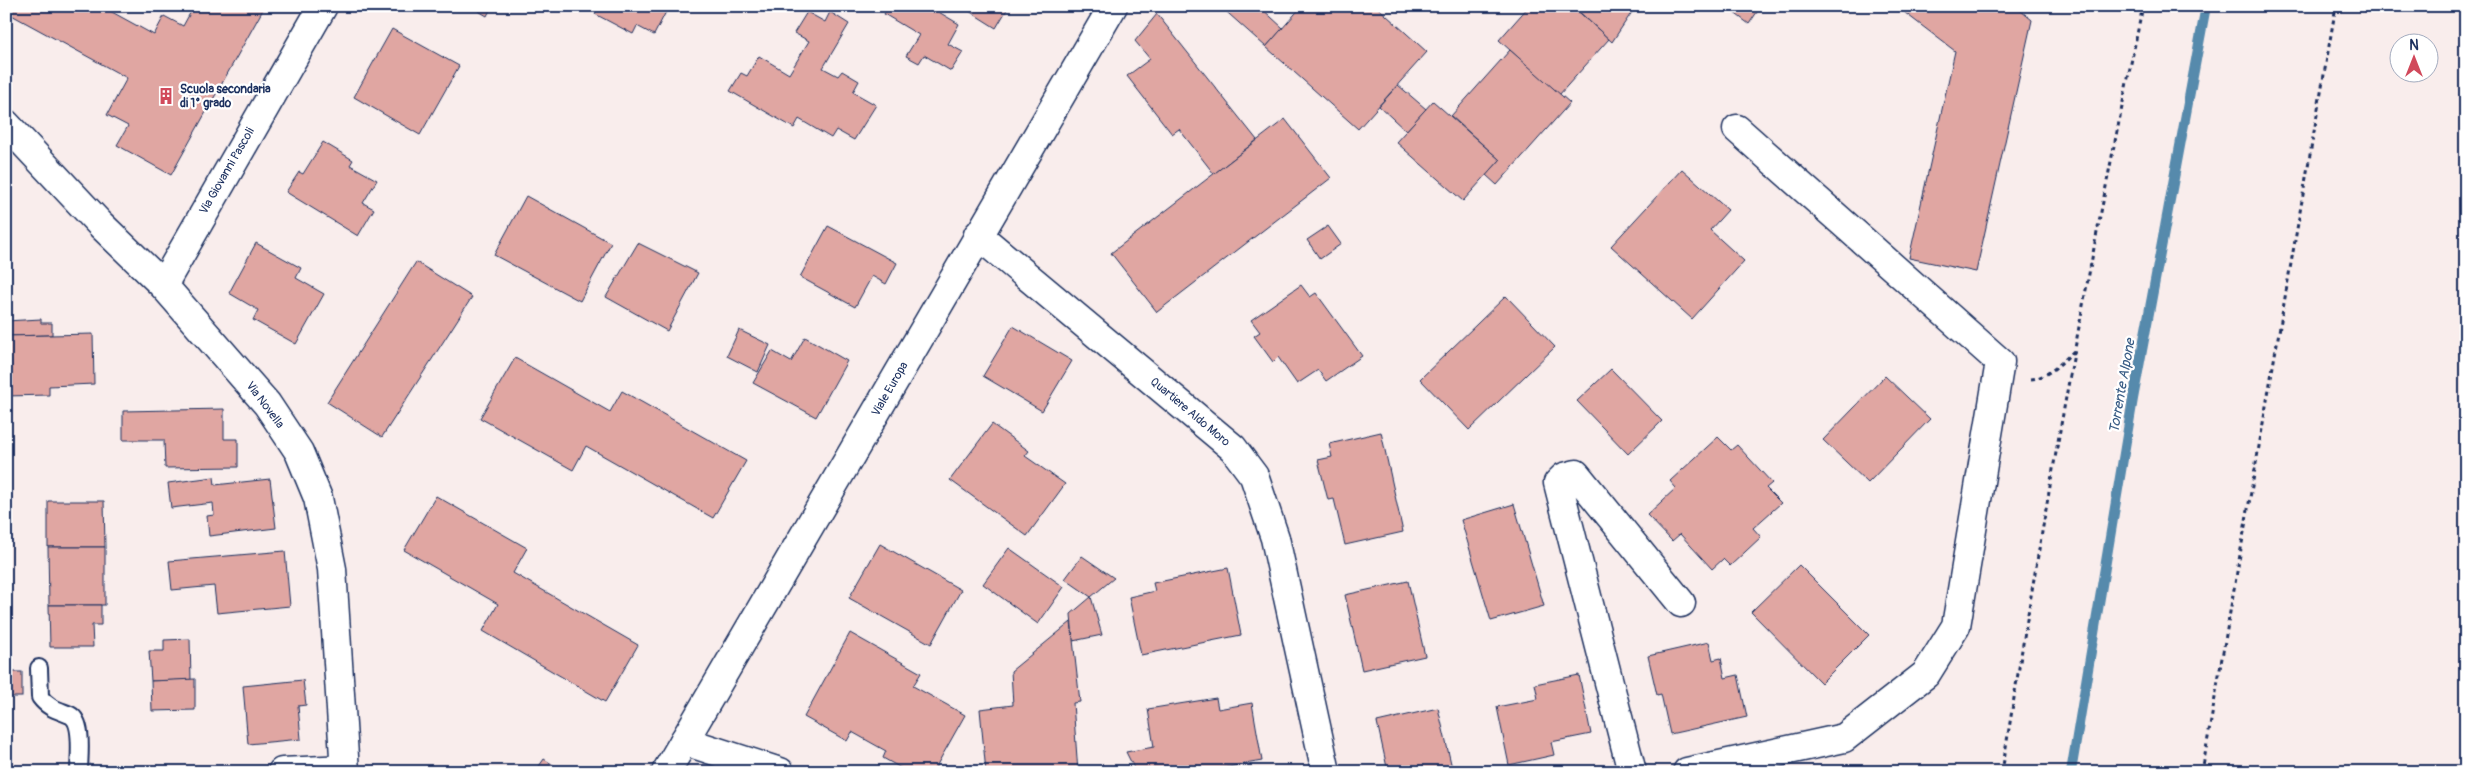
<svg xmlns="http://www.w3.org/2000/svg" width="2472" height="778" font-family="Pangolin,sans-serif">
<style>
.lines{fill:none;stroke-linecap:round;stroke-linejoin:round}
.stream{stroke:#578aac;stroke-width:10}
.building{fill:#e0a6a2;stroke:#1b2f5e}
.lane-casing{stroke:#1b2f5e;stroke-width:20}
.street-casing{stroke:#1b2f5e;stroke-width:31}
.secondary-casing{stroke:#1b2f5e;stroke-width:31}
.path{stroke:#1b2f5e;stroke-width:3;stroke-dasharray:4 4;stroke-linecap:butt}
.lane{stroke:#fff;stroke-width:16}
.street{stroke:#fff;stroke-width:28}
.secondary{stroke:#fff;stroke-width:28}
.labels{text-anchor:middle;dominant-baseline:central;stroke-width:4.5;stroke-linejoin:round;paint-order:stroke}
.poi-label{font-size:12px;font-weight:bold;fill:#1b2f5e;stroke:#fff;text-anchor:start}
.street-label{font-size:12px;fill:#1b2f5e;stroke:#fff}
.water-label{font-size:14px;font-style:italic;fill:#395c85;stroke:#fff}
</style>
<rect width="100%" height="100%" fill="#f9edec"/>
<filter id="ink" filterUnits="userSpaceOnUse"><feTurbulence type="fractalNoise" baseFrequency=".02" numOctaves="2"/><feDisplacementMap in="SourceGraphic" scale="10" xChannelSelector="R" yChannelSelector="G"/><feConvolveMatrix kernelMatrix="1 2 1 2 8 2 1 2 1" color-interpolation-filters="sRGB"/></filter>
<g filter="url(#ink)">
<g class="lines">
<path class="stream" d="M2071,772L2133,399L2206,6"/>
</g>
<g class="building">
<path d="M6,6H101L154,35L164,16L183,26L194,6H265L171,175L117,145L128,126L107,115L127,78L6,12Z"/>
<path d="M470,6H492L487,16Z"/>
<path d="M599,6H669L654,35L637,26L633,34L595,14Z"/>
<path d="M889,6H940L937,11L959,24L948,44L963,52L951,71L924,55L919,63L906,56L919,35L884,14Z"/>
<path d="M961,6H1009L996,28Z"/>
<path d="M1220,6H1259L1283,28L1266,47Z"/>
<path d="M1302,6H1376L1427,52L1358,129L1266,47Z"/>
<path d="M1529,6H1572L1609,39L1559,95L1499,40Z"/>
<path d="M1573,6H1636L1612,42Z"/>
<path d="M1725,6H1761L1749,24Z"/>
<path d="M1896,6H2015L2032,20L1976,272L1909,258L1955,51Z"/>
<path d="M807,12L825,22L830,12L849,24L823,68L838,76L842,71L859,81L853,92L876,105L854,140L836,130L831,138L799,119L794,128L730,91L741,73L747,76L759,56L789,74L809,41L794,33Z"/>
<path d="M1157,14L1257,140L1214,174L1179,129L1172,134L1127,76L1150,59L1135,41Z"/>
<path d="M392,29L459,66L420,135L354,97Z"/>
<path d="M1510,50L1570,103L1497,185L1486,175L1500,160L1451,116Z"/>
<path d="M1398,85L1426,109L1406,131L1379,106Z"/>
<path d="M1433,101L1500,160L1463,201L1396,142Z"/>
<path d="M1285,119L1331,178L1157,312L1111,253Z"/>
<path d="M323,142L353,160L350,165L377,180L363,203L374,209L358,236L286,192L299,172L303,174Z"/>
<path d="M1682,169L1728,210L1710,230L1744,261L1692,319L1611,246Z"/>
<path d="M526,196L611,243L580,301L494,255Z"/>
<path d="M828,226L897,263L886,284L872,276L855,307L800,277Z"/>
<path d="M1328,226L1341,244L1320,259L1307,240Z"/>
<path d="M256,243L301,268L296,278L324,294L296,344L253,320L258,310L229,293Z"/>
<path d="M638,243L698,273L667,331L606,297Z"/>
<path d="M416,262L472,297L382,437L327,402Z"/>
<path d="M1301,285L1310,297L1316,293L1362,356L1326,381L1318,370L1297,384L1278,357L1273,362L1254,336L1260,332L1251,320Z"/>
<path d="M1506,296L1555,347L1469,430L1420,379Z"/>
<path d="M41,319V323H52V335L6,336V321Z"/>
<path d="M1013,326L1072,361L1042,411L983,376Z"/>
<path d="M739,330L770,345L758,372L727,356Z"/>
<path d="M93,334L94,384L49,386V395L6,396V336Z"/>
<path d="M805,337L847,361L816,417L753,383L772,351L791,362Z"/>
<path d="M515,358L610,412L622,391L746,461L713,518L586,446L573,470L480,418Z"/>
<path d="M1611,369L1662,421L1628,454L1577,401Z"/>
<path d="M1885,376L1930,419L1868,483L1823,440Z"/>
<path d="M224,409V439H238V467L165,468L164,440H123V411Z"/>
<path d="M992,424L1029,451L1025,456L1065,484L1027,536L950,480Z"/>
<path d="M1381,432L1403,532L1345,545L1334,499L1328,500L1318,460L1332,457L1329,444Z"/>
<path d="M1718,437L1731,450L1737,445L1772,483L1766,488L1781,503L1753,528L1761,537L1730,566L1723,559L1712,569L1680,534L1672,541L1647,515L1676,488L1670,481Z"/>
<path d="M214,477L215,485L270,479L276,528L209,536L207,516L214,515L213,503L171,508L168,483Z"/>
<path d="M436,496L527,548L513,573L638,645L605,702L483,631L498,604L404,550Z"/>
<path d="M48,501H104L105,547H48Z"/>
<path d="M1514,504L1544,606L1491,621L1461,520Z"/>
<path d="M880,544L961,590L931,644L849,598Z"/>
<path d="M48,547H105V605H49Z"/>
<path d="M1009,548L1064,587L1038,624L983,584Z"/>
<path d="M285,551L290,606L217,613L214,586L172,590L169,561Z"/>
<path d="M1082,556L1114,578L1091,597L1065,579Z"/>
<path d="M1799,565L1869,635L1821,683L1751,612Z"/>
<path d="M1228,568L1241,635L1141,655L1129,597L1155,591L1153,583Z"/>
<path d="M1408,581L1425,656L1362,670L1345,595Z"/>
<path d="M1091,597L1102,635L1073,641L1071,614Z"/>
<path d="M49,605H101V625H92L93,647H50Z"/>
<path d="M1071,622L1080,702L1073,703L1078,772H986L980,709L1013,705L1011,671Z"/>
<path d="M850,633L921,673L913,686L965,715L933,772H908L883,758L886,751L852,732L847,741L804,717Z"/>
<path d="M190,639L191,680L151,681L149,651H164V640Z"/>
<path d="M1709,642L1713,660L1721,658L1725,678L1738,675L1747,717L1670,734L1661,694L1657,695L1648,656Z"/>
<rect x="6" y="672" width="16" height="25"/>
<path d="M1579,675L1591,734L1551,742L1554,755L1509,765L1497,707L1538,699L1535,684Z"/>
<path d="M195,679V710L152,711L151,681Z"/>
<path d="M303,680L306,705L298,706L301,739L248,744L243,686Z"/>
<path d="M1216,698L1218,709L1252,703L1262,761L1200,772H1136L1126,752L1154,747L1148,709Z"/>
<path d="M1438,708L1453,772H1388L1377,722Z"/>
<path d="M544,759L564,772H535Z"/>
</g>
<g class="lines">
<g class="lane-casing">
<path id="lane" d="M39,668L40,697C48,708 58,710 70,715C84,722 79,758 79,772"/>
</g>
<g class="street-casing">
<g id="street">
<path d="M978,235L1233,448L1254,476L1275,538L1326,772"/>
<path d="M163,285L323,6"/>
<path d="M684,741L780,772"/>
<path d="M282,772L345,769"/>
<path d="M1632,772L1558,483L1564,477L1576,474L1681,603"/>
<path d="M1687,772L1844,738L1926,674L1956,626L2000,362L1737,129"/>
</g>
</g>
<g class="secondary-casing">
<g id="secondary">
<path d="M6,124L100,224L163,285L267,404L299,452L318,498L332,569L345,772"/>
<path d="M666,772L1113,6"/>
</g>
</g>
<g class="path">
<path d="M2031,379C2048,378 2063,361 2075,350"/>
<path d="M2002,772C2043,516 2089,260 2143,6"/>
<path d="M2202,772L2336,6"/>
</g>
<use href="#lane" class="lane"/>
<use href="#street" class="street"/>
<use href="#secondary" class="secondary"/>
</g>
</g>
<defs>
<g id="building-bare" transform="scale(1.35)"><path d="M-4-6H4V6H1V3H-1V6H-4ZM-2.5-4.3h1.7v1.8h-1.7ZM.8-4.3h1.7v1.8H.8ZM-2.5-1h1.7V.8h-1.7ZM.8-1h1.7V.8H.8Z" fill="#d1495b" stroke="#fff" stroke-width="2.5" paint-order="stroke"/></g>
</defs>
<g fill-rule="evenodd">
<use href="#building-bare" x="166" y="96"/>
</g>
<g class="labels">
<g class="poi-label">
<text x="180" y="89">Scuola secondaria<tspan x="180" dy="14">di 1° grado</tspan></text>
</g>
<g class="street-label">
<text transform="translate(227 171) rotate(-60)">Via Giovanni Pascoli</text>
<text transform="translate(890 389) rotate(-60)">Viale Europa</text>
<text transform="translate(265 405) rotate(53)">Via Novella</text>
<text transform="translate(1190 412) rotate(40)">Quartiere Aldo Moro</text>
</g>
<g class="water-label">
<text transform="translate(2122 386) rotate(-80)">Torrente Alpone</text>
</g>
</g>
<rect width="2472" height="778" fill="none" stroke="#fff" stroke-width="25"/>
<rect x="12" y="12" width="2447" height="753" fill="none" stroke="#1b2f5e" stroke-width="2" filter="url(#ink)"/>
<g transform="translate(2414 58)"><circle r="24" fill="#ffffff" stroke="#a4acbf"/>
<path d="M0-4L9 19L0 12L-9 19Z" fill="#d1495b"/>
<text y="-8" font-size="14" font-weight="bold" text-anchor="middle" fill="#1b2f5e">N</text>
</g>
</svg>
